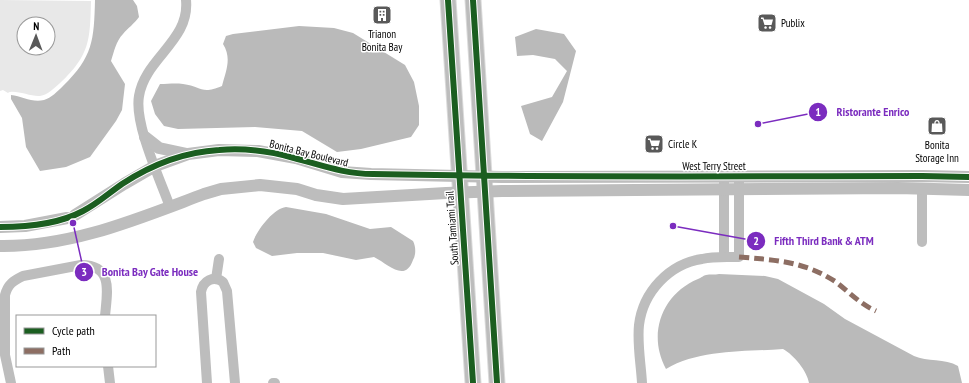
<svg xmlns="http://www.w3.org/2000/svg" width="969" height="383" font-family="'PT Sans Narrow',sans-serif">
<style>
.green{fill:#e8e8e8;fill-rule:evenodd}
.water{fill:#bababa}
.lines{fill:none;stroke-linecap:round;stroke-linejoin:round}
.primary-casing{stroke:#dbdbdb;stroke-width:17}
.minor{stroke:#bdbdbd;stroke-width:10}
.tertiary{stroke:#bdbdbd;stroke-width:12}
.primary{stroke:#bdbdbd;stroke-width:15}
.quiet{stroke:#8d6e63;stroke-width:5;stroke-dasharray:10 5;stroke-linecap:butt}
.cycleway-casing{stroke:#fff;stroke-width:8}
.cycleway{stroke:#1b5e20;stroke-width:6}
.labels{text-anchor:middle;dominant-baseline:central;stroke-width:3;stroke-linejoin:round;paint-order:stroke}
.poi-label{font-size:11px;fill:#000;stroke:#fff;text-anchor:start}
.street-label{font-size:11px;fill:#000;stroke:#fff}
.leader{fill:none;stroke:#7b2cbf;stroke-width:1.5}
.callout-dot{fill:#7b2cbf;stroke:#fff;stroke-width:1.5}
.mark-label{font-size:12px;text-anchor:middle;font-weight:bold;fill:#fff}
.callout-label{font-size:12px;text-anchor:middle;font-weight:bold;fill:#7b2cbf;stroke:#fff;stroke-width:3;stroke-linejoin:round;paint-order:stroke}
</style>
<rect width="100%" height="100%" fill="#fff"/>
<path class="green" d="M0,0L91,1C90,40 90,55 60,83C54,88 48,95 40,96C31,97 14,89 8,93L3,90L0,91ZM24,24H48V48H24Z"/>
<g class="water">
<path d="M95,0H133L137,6L139,17C134,24 128,28 123,34C116,41 114,52 111,61L125,84L122,110L116,121L90,157L66,167L40,171L26,147L22,118L11,99V95C22,96 32,103 44,100C51,98 58,91 63,86C93,57 94,40 95,0Z"/>
<path d="M299,26L334,28L353,33L405,65L414,82L419,106V125L411,137L361,149L337,152L302,131L255,127L178,129L164,126L155,114L151,101L160,84C168,84 175,83 183,84C201,86 201,95 222,86C226,71 232,58 223,44L226,36L233,34Z"/>
<path d="M536,29L564,34L576,51L563,102L542,141L530,134L521,106L552,97L567,71L555,59L533,55L517,56L515,37Z"/>
<path d="M286,207L326,214L370,229L391,227L413,241C416,247 416,255 413,260C405,283 388,264 374,257L356,260L323,253H297L272,256L256,248L253,242C257,230 274,208 286,207Z"/>
<path d="M719,274L765,276L778,279L824,304L845,319L914,356C927,362 945,358 958,366L962,383H809C807,371 794,355 783,349C745,352 700,349 666,369C647,334 662,294 698,279C701,278 704,275 706,275C710,274 715,275 719,274Z"/>
</g>
<g class="lines">
<g class="primary-casing">
<g id="primary">
<path d="M448,0L473,383"/>
<path d="M473,0L497,383"/>
</g>
</g>
<g class="minor">
<path d="M724,182V257"/>
<path d="M170,207C160,179 134,124 139,96C145,58 190,41 186,0"/>
<path d="M922,242V188"/>
<path d="M216,279L219,259"/>
<path d="M108,366L110,383"/>
<path d="M11,383L5,355V295C8,284 13,281 23,276L81,265C114,265 107,293 105,316"/>
<path d="M207,383L201,292C203,281 213,275 223,282L227,291L235,383"/>
<path d="M273,383H275"/>
<path d="M642,383C641,364 637,344 639,325C643,292 669,264 702,259C714,256 727,257 739,257V182"/>
</g>
<g class="tertiary">
<path d="M145,137L159,148L187,154"/>
<path d="M75,215L124,184L155,166L188,154L219,150L258,151L296,158L342,172L371,174L502,177L922,176L969,177"/>
<path d="M0,227L25,226L67,218"/>
<path d="M0,246C72,247 137,219 204,194L221,189L260,185L297,189L316,195L343,199L446,193L502,191L898,188L969,190"/>
</g>
<use href="#primary" class="primary"/>
<path class="quiet" d="M739,257C775,260 804,261 836,282C849,292 860,304 876,311"/>
<g class="cycleway-casing">
<g id="cycleway">
<path d="M448,0L473,383"/>
<path d="M473,0L497,383"/>
<path d="M0,227C27,227 59,224 83,211C97,204 109,193 122,184C151,165 184,152 219,150C244,148 270,151 294,158C321,165 344,174 373,174C556,178 739,176 922,176L969,177"/>
</g>
</g>
<use href="#cycleway" class="cycleway"/>
</g>
<defs>
<g id="building-square" transform="scale(1)"><rect x="-9" y="-9" width="18" height="18" rx="4" fill="#595959" stroke="#fff"/><path d="M-4-6H4V6H1V3H-1V6H-4ZM-2.5-4.3h1.7v1.8h-1.7ZM.8-4.3h1.7v1.8H.8ZM-2.5-1h1.7V.8h-1.7ZM.8-1h1.7V.8H.8Z" fill="#fff"/></g>
<g id="supermarket-square" transform="scale(1)"><rect x="-9" y="-9" width="18" height="18" rx="4" fill="#595959" stroke="#fff"/><path d="M-6-5.5h2.5l.6 2H6L4.5 2H-2.5L-4.4-4H-6ZM-1.5 3.2a1.3 1.3 0 1 0 .1 0ZM3 3.2a1.3 1.3 0 1 0 .1 0Z" fill="#fff"/></g>
<g id="shop-square" transform="scale(1)"><rect x="-9" y="-9" width="18" height="18" rx="4" fill="#595959" stroke="#fff"/><path d="M-5-2.5h2.3a2.7 3.5 0 0 1 5.4 0H5L5.5 6h-11ZM-1.5-2.5h3a1.5 2.3 0 0 0-3 0Z" fill="#fff"/></g>
</defs>
<g fill-rule="evenodd">
<use href="#building-square" x="382" y="15"/>
<use href="#supermarket-square" x="767" y="23"/>
<use href="#shop-square" x="937" y="126"/>
<use href="#supermarket-square" x="654" y="144"/>
</g>
<g class="labels">
<g class="poi-label">
<text x="781" y="23">Publix</text>
<text x="382" y="34" text-anchor="middle">Trianon<tspan x="382" dy="13">Bonita Bay</tspan></text>
<text x="668" y="144">Circle K</text>
<text x="937" y="145" text-anchor="middle">Bonita<tspan x="937" dy="13">Storage Inn</tspan></text>
</g>
<g class="street-label">
<text transform="translate(309 153) rotate(14)">Bonita Bay Boulevard</text>
<text x="714" y="166">West Terry Street</text>
<text transform="translate(452 228) rotate(-94)">South Tamiami Trail</text>
</g>
</g>
<path class="leader" d="M758 124L818 112M673 226L756 241M73 223L84 272"/>
<g class="callout-dot">
<circle cx="758" cy="124" r="4"/>
<circle cx="673" cy="226" r="4"/>
<circle cx="73" cy="223" r="4"/>
<circle cx="818" cy="112" r="10"/>
<circle cx="756" cy="241" r="10"/>
<circle cx="84" cy="272" r="10"/>
</g>
<g class="mark-label">
<text x="818" y="116">1</text>
<text x="756" y="245">2</text>
<text x="84" y="276">3</text>
</g>
<g class="callout-label">
<text x="873" y="116">Ristorante Enrico</text>
<text x="824" y="245">Fifth Third Bank &amp; ATM</text>
<text x="150" y="276">Bonita Bay Gate House</text>
</g>
<rect x="16" y="315" width="140" height="52" fill="#ffffff" stroke="#999999"/>
<rect x="24" y="328" width="20" height="6" fill="#1b5e20" stroke="#999999"/>
<text x="52" y="335" font-size="12" fill="#000000">Cycle path</text>
<rect x="24" y="348" width="20" height="6" fill="#8d6e63" stroke="#999999"/>
<text x="52" y="355" font-size="12" fill="#000000">Path</text>
<g transform="translate(36 36) rotate(1)"><circle r="19" fill="#ffffff" stroke="#999999"/>
<path d="M0-3L7 15L0 10L-7 15Z" fill="#595959"/>
<text y="-6" font-size="11" font-weight="bold" text-anchor="middle" fill="#000000">N</text>
</g>
</svg>
